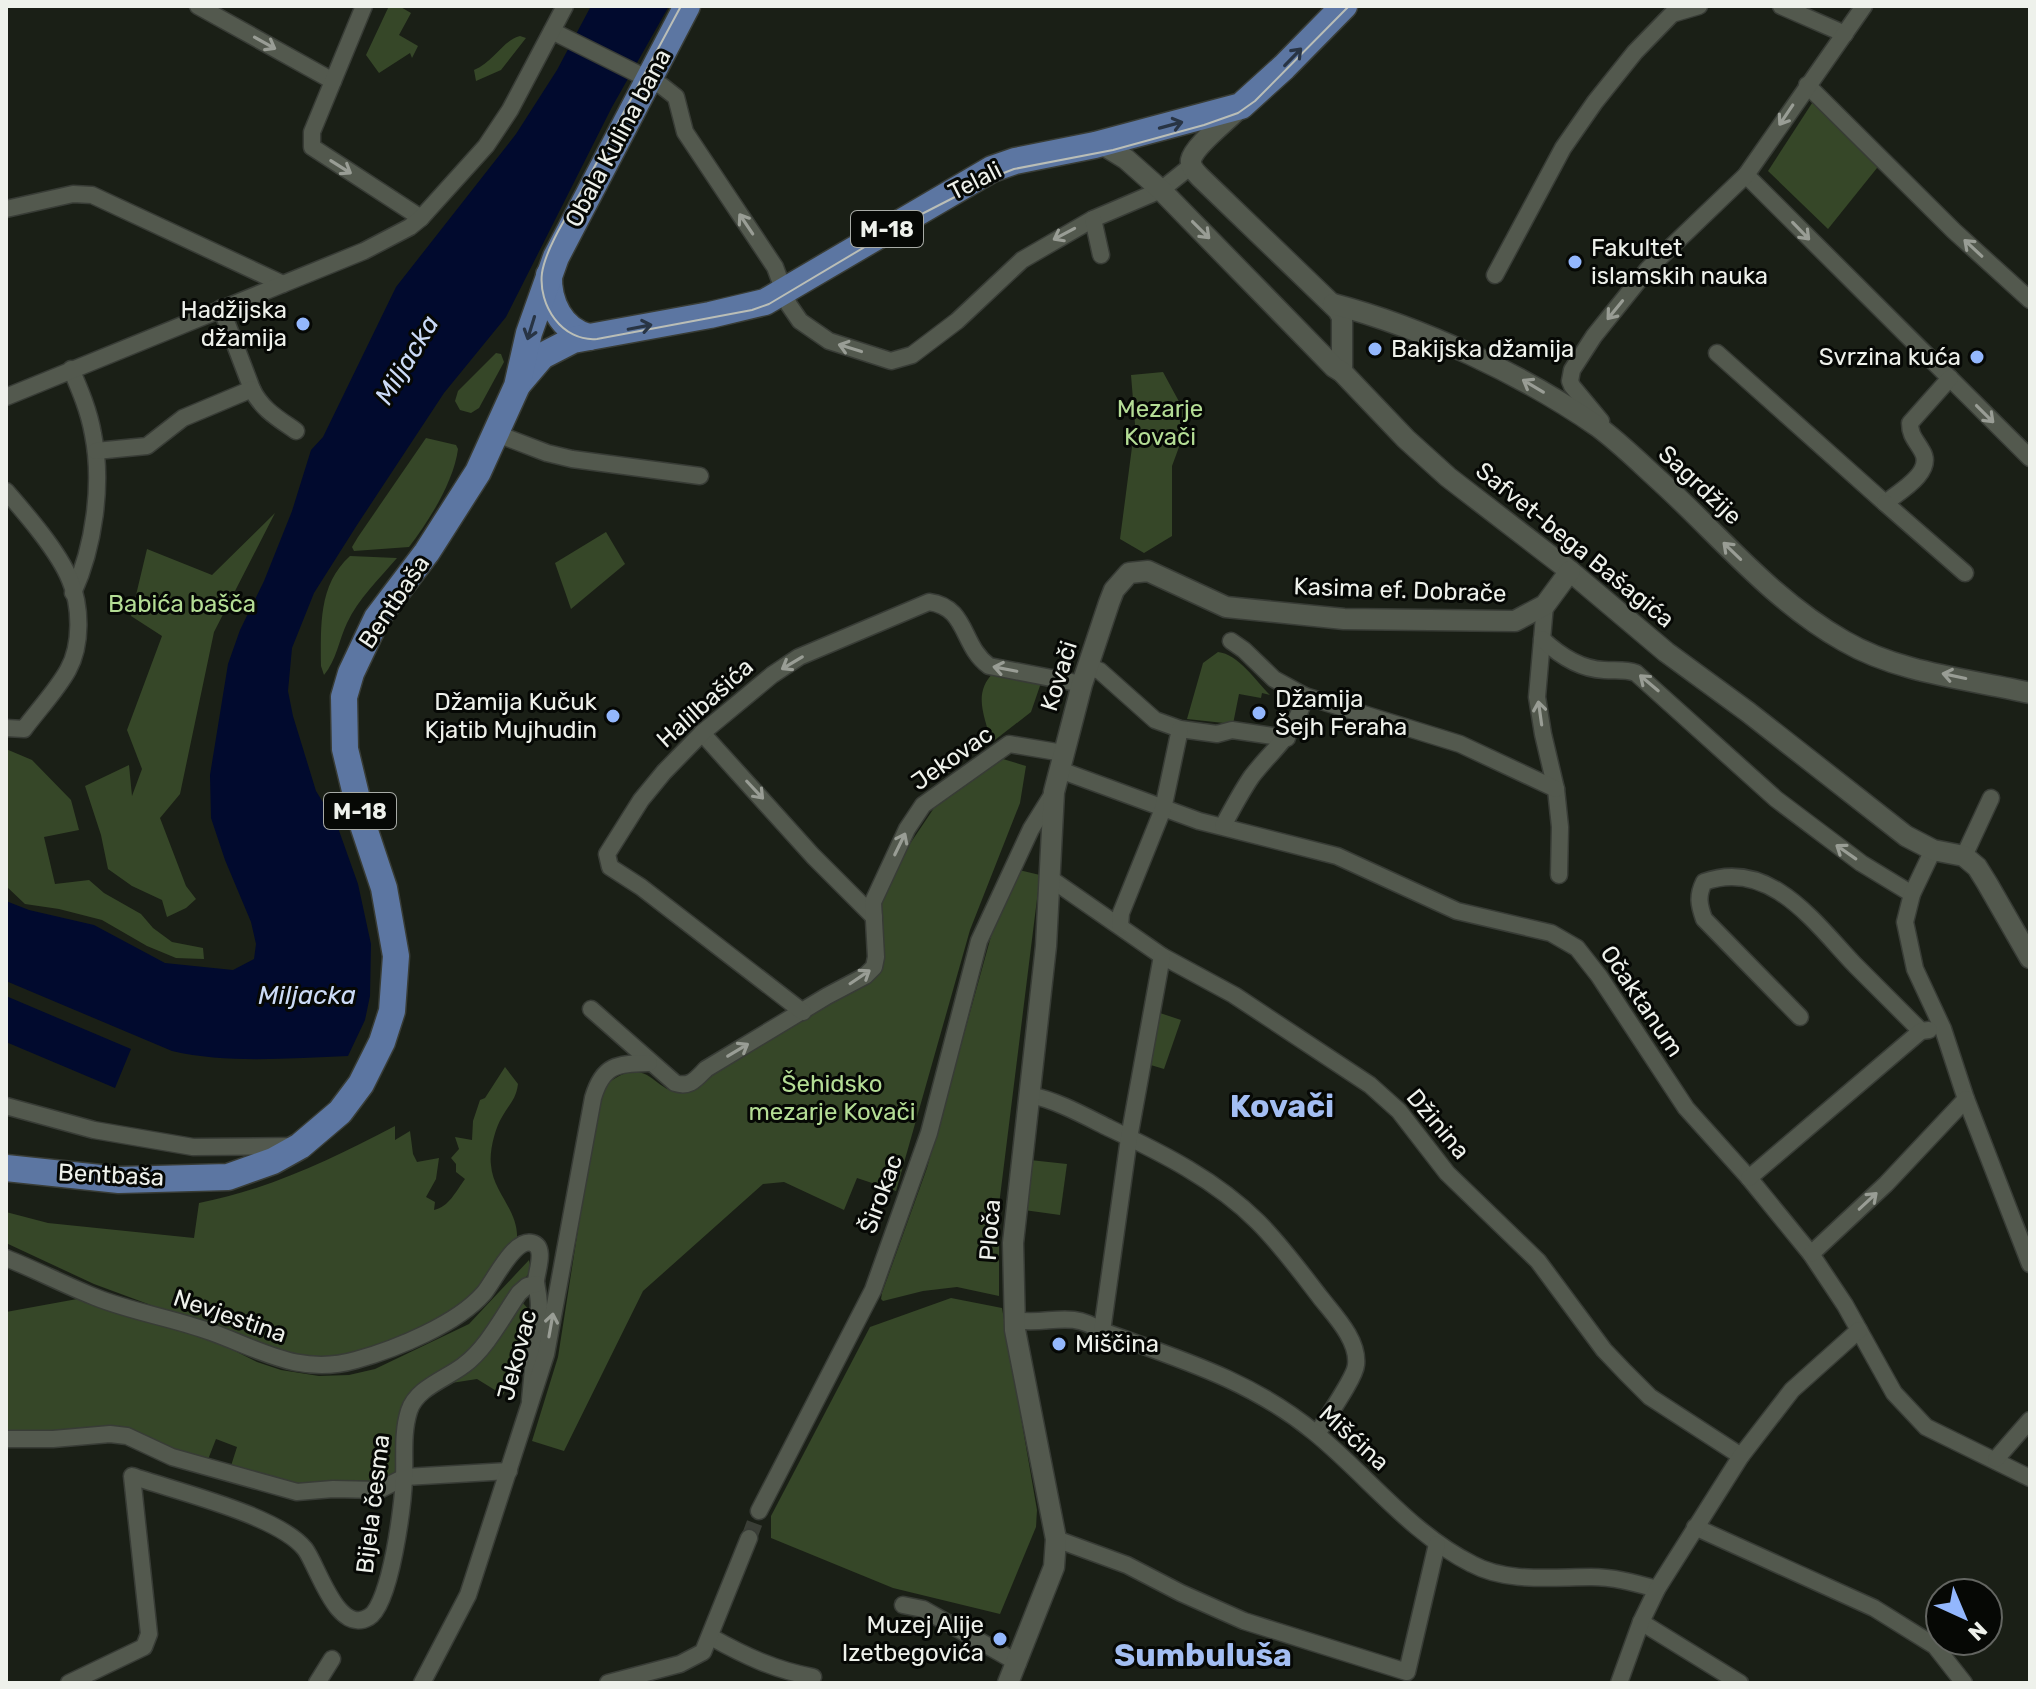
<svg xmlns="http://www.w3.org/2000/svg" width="2036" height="1689" font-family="Rubik,sans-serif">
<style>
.green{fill:#364728}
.water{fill:#010a2e}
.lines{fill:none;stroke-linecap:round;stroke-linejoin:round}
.minor-tunnel{stroke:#3a3e36;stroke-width:16;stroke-dasharray:16 8;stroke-linecap:butt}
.minor-casing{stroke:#383c36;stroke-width:19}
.tertiary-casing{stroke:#383c36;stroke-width:23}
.primary-casing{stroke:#383c36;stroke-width:29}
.minor{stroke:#53594e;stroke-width:16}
.tertiary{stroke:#53594e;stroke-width:20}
.primary{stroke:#5c76a2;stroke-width:26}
.tram{stroke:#babeb7;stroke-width:2}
.oneway{stroke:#999d95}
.oneway2{stroke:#283444}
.poi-dot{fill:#93b7fd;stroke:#060805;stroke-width:3}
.labels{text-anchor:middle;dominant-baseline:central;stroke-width:6;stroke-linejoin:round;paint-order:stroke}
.shield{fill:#060805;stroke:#a8aba6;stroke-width:2}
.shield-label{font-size:22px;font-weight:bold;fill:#eef1eb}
.street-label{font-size:24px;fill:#eef1eb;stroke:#060805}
.poi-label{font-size:24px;fill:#eef1eb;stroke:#060805;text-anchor:start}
.park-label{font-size:24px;fill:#b4dd95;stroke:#060805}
.water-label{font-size:26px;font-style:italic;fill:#ccdbf7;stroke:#060805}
.district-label{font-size:32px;font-weight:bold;fill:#a3bef2;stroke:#060805}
</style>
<rect width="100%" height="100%" fill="#1a1f16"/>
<g class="green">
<path d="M389,6H399L411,13L399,35L418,46L412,58L410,53L379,73L366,55Z"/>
<path d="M520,36L526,38L501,70L476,81L474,70C494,62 502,41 520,36Z"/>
<path d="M1816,97L1881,163L1828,229L1768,171Z"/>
<path d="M496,353L501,354L504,362L479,408L471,413L460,410L455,401L458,391Z"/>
<path d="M1163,372L1189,420L1172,466V536L1144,553L1120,539L1135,424L1131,375Z"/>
<path d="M426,438L456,445L458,449C454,481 429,521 409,547L354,551L352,547L358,537Z"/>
<path d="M275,513L214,632L180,794L160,818L186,886L196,899L186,908L167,917L162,900L132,886L108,869L101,835L85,786L129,765L132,796L142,769L127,730L162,636L131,616L147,549L212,575Z"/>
<path d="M606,532L625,564L571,609L555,563Z"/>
<path d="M350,556L397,558C379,579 358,599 347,623C339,640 336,661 324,675L321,666C321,626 318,585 350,556Z"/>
<path d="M1218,652C1238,654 1256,681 1270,695L1262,693L1261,698L1239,694L1233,724L1187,719L1203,663Z"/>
<path d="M994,672L1042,680L1031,712L991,743C985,715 972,694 994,672Z"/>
<path d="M6,749L32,760L71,800L79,830L44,837L55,884L89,880L104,893L141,914L153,928L172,942L203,948L204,959L176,958L147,946L102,920L59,909L25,904L6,886Z"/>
<path d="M1003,759L1026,766L1020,803L970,930L896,1191L857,1178L844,1210L784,1182L763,1184L643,1291L564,1451L532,1441L558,1357L600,1089C651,1047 650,1095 686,1093L882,965L885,950L879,912L893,869L936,805Z"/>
<path d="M1019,870L1040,875L999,1205V1296L957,1287L923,1291L883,1301L881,1299L882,1293L927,1168L993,929Z"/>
<path d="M1154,1011L1181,1020L1164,1069L1144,1063Z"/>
<path d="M505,1067L518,1084C516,1100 509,1104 502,1117C495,1128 489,1152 491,1165C493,1193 519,1210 517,1240L462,1307L416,1333L338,1358L305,1357L267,1348L94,1284L6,1243V1212L48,1223L194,1238L199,1203C270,1189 332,1159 395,1126V1140L410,1131L413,1154L417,1162L439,1158L436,1179L426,1197L435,1202L434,1210C449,1207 456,1191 465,1179L456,1172V1164L451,1158L459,1149L455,1137L472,1140L473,1121L480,1100L485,1098Z"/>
<path d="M1030,1160L1067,1164L1060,1215L1024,1210Z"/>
<path d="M529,1260L531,1270L475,1350L419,1392L401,1475L378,1485L300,1488L230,1469L237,1447L216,1439L207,1462L175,1452L128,1430L6,1436V1312L88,1297L213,1340L257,1362L281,1370L319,1376L349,1375L375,1369L469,1324Z"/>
<path d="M951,1298L1002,1308L1037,1510L1036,1527L1000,1614L893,1588L771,1538V1516L870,1327Z"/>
<path d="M522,1302L530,1311C527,1342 518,1368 503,1395L477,1379L445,1384C483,1368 500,1334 522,1302Z"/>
</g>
<g class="water">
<path d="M591,6H669L612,107L506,317L444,393L357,525L314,593L292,648L288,691L293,716L316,791L337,825L358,884L371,944L370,996L365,1020L348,1056C291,1058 228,1064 172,1051L6,981V901L29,910L94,925L165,963L233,970L254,959L256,944L251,922L225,860L211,818L210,775L228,664L240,630L264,581L292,511L311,450L323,437L396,287L516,134L557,70Z"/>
<path d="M6,996L131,1049L115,1088L6,1042Z"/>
</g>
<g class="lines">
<path class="minor-tunnel" d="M749,1538L759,1511"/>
<g class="minor-casing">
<g id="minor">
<path d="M198,6L333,81"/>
<path d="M364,6L312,132V147L421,218"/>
<path d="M1781,6L1845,34"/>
<path d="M552,31L662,86L676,97L685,132L775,267L789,305L800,321L829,341L891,361L912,355L957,321L1022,260L1093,219L1161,190L1191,166"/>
<path d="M1807,85L1954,231L2030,300"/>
<path d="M1746,175L2030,458"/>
<path d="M6,209L73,194L92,195L283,284"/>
<path d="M1093,219L1101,255"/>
<path d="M1495,275L1563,148L1595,102L1635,52L1672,14L1699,6"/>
<path d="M221,308L252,389"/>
<path d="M1717,353L1885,503C1899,492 1935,472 1922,451C1916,440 1910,436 1910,423L1950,378"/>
<path d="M71,369C80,390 89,411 93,434C103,484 94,547 73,593"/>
<path d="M6,397L364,251L410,227L421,218L486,146L510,110L565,6"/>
<path d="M1599,428L1601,421L1572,386L1570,381L1572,370L1594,336L1648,269L1746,175L1864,6"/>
<path d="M497,434L547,453L572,459L700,476"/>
<path d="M96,451L147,446L183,418L252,389C261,409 279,419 296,431"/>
<path d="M6,491C26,514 59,552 70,580C81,606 82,645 68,670C57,690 38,710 24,729L6,728"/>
<path d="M1885,503L1965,573"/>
<path d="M1545,605L1537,697L1543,734L1556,789L1560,827L1559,875"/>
<path d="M1542,639C1559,655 1579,669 1604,670C1615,671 1625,669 1636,673L1776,799L1861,863L1912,894"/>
<path d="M1231,641L1244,650L1274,679L1305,696L1460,744L1556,789"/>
<path d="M1088,666L1100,671L1155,720L1180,729L1217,734L1232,730L1287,738"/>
<path d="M702,733L813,856L874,917"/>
<path d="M1060,770L1199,821L1337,856L1457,911L1551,933L1577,948L1599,976L1686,1108L1749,1178L1811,1254L1845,1305L1894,1393L1926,1427L2030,1478"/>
<path d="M1223,826C1232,809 1241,792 1252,776C1277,744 1293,738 1305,696"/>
<path d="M1933,850L1912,894L1905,922L1915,969L1943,1029L1966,1099L2030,1264"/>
<path d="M1964,856L1991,798"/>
<path d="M1051,879L1162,956L1234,995L1370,1085L1399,1111L1447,1173L1538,1261L1604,1350L1625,1372L1650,1397L1741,1456"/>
<path d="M1120,926L1121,913L1163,809L1180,729"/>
<path d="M591,1009L675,1083C690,1088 696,1079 706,1069L827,996L865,976L874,967L876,957L873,902L907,829L923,805L1009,744L1063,753"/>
<path d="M803,1012L641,887L610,867L607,854L641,800L664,772L702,733L772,675L799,657L929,602C968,607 961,646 989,666L1082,684"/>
<path d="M1800,1017L1704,919C1699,905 1697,896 1704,882C1770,858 1815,923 1855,965C1877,987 1899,1009 1921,1031"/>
<path d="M1030,1095C1056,1100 1085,1116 1109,1128C1162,1153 1216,1180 1258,1222C1281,1245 1300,1271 1320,1297C1334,1315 1359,1340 1356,1365C1355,1378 1325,1420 1317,1434"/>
<path d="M6,1106L94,1130L193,1147L296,1146"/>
<path d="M1749,1178L1921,1031L1929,1030"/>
<path d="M1811,1254L1886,1184L1966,1099"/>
<path d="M6,1258C36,1270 65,1285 95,1297C132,1312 173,1318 211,1332C261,1350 300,1376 356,1360C396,1349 457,1324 484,1293C494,1281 514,1238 532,1243C547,1247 536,1272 536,1282C537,1290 539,1297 539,1306L530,1400"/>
<path d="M1014,1320C1049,1326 1068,1309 1102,1331C1179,1359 1249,1379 1314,1432C1367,1475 1410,1533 1472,1564C1507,1583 1553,1577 1591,1577C1614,1577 1635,1583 1657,1589"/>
<path d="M1102,1331L1129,1138L1162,956"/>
<path d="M6,1439H53L110,1434L127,1436L172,1457L297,1492L333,1489L379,1490L405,1477L509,1471"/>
<path d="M1996,1459L2030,1420"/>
<path d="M759,1511L873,1290L929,1133L979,941L1031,829L1054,792"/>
<path d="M1695,1527L1874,1608L1935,1646L1964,1683"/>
<path d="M1056,1539L1127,1565L1181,1593L1244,1621L1407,1672L1437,1544"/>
<path d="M903,1605L923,1609L1018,1663"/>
<path d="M1641,1622L1740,1683"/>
<path d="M711,1637C745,1656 775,1670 813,1677"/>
<path d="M69,1683L144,1647L149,1634L132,1476C175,1491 278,1515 305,1549C318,1566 337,1636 369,1617C391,1604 403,1504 404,1478C405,1456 402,1433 409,1411C416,1388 446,1379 464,1365C487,1348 503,1316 519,1293L527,1286L536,1284"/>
<path d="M317,1683L332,1659"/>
<path d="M422,1683L468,1595L546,1354L593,1098C603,1064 617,1064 649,1063"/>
<path d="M608,1683L680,1664L703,1652L749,1538"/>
<path d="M1619,1683L1641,1622L1657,1589L1741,1456L1792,1390L1859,1330"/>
</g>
</g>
<g class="tertiary-casing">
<g id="tertiary">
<path d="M1241,106C1230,119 1194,145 1191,160C1190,167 1196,173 1200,177L1338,310L1342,317V372"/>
<path d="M1100,143L1126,159L1161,190L1334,367L1342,372L1406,439L1448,477L1570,571L1666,652L1748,712L1906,836L1933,850L1964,856L1977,867L1987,883L2030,958"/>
<path d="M1333,304C1421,327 1522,374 1597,426C1619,442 1640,463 1661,482C1720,536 1773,601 1844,641C1899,673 1968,679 2030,693"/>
<path d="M1008,1683L1054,1567L1056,1539L1015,1330L1013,1243L1046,946L1054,792L1082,684L1109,603L1114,590L1129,573L1148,571L1226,607L1344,619L1515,621L1545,605L1570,571"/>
</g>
</g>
<g class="primary-casing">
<g id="primary">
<path d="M549,275C548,302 561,330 589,337"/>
<path d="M519,383L542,356L573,340L710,315L765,302L992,169L1015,161L1095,145L1241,106L1284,67L1344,6"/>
<path d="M6,1168L119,1180L228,1177L273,1161L300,1146L340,1112L361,1084L382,1042L392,1011L396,956L384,888L364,828L345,749L344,697L351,673L377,618L427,552L478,472L517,386L529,333L556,257L687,6"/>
</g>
</g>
<use href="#minor" class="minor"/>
<use href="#tertiary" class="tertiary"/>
<use href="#primary" class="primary"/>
<path class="tram" d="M681,6C648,67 615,129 582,190C569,213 546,247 542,273C538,305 562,342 597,339L752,310L769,304L910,220L996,176L1014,169L1113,150L1204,125L1238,113L1255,101L1349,6"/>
</g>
<defs><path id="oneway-shaft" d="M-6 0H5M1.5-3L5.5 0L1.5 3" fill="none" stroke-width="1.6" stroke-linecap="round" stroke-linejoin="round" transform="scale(2)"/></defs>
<g class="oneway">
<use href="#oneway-shaft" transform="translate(265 43) rotate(29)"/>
<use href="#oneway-shaft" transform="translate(1786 115) rotate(124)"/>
<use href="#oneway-shaft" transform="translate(341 167) rotate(32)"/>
<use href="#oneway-shaft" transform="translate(746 224) rotate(-124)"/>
<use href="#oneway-shaft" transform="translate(1201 230) rotate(45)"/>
<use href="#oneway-shaft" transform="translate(1801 231) rotate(46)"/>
<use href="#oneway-shaft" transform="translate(1064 234) rotate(152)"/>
<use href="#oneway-shaft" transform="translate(1973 248) rotate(-137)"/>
<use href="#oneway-shaft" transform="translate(1615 310) rotate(129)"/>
<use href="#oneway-shaft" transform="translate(850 348) rotate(-163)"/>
<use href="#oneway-shaft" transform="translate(1533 386) rotate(-149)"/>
<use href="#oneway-shaft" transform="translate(1985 414) rotate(45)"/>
<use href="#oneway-shaft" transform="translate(1732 551) rotate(-136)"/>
<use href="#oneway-shaft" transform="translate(792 663) rotate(149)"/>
<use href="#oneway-shaft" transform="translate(1005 669) rotate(-169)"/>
<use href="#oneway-shaft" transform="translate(1954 676) rotate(-168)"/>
<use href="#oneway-shaft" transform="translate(1649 683) rotate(-140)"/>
<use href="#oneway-shaft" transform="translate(1540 713) rotate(-98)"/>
<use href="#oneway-shaft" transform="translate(755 790) rotate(47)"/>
<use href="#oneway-shaft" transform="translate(900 844) rotate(-64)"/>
<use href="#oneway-shaft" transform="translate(1846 852) rotate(-145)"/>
<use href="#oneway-shaft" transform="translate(860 977) rotate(-34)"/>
<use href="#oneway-shaft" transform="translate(738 1050) rotate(-31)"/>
<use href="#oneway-shaft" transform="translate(1868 1201) rotate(-43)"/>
<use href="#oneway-shaft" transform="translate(551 1325) rotate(-80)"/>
</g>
<g class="oneway2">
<use href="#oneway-shaft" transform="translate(1293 57) rotate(-46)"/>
<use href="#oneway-shaft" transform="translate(1171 125) rotate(-15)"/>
<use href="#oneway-shaft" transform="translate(640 327) rotate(-11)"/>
<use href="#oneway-shaft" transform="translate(531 328) rotate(107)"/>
</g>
<g class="poi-dot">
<circle cx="1575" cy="262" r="8"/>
<circle cx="303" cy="324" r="8"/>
<circle cx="1375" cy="349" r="8"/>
<circle cx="1977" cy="357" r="8"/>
<circle cx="1259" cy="713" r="8"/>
<circle cx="613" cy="716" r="8"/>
<circle cx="1059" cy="1344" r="8"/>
<circle cx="1000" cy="1639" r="8"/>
</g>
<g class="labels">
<g class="shield">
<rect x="851" y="211" width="72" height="36" rx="6"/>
<rect x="324" y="793" width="72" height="36" rx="6"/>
</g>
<g class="shield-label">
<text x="887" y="229">M-18</text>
<text x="360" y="811">M-18</text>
</g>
<g class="street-label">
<text transform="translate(618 138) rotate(-62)">Obala Kulina bana</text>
<text transform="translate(975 181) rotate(-27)">Telali</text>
<text transform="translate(1700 485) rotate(43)">Sagrdžije</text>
<text transform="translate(1575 545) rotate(39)">Safvet-bega Bašagića</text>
<text transform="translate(1400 590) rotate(2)">Kasima ef. Dobrače</text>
<text transform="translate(394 602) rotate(-56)">Bentbaša</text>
<text transform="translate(1059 676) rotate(-73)">Kovači</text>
<text transform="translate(705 703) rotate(-42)">Halilbašića</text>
<text transform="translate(952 758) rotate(-35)">Jekovac</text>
<text transform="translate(1642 1001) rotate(56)">Očaktanum</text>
<text transform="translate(1438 1124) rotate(50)">Džinina</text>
<text transform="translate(111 1175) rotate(3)">Bentbaša</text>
<text transform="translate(881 1194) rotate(-70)">Širokac</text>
<text transform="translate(990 1230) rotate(-86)">Ploča</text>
<text transform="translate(230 1316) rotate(19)">Nevjestina</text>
<text transform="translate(517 1355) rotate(-75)">Jekovac</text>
<text transform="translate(1354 1438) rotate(42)">Mišćina</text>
<text transform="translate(373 1504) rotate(-83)">Bijela česma</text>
</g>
<g class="poi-label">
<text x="1591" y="248">Fakultet<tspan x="1591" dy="28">islamskih nauka</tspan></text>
<text x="287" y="310" text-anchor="end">Hadžijska<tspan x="287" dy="28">džamija</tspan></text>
<text x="1391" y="349">Bakijska džamija</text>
<text x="1961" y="357" text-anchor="end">Svrzina kuća</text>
<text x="1275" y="699">Džamija<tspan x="1275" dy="28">Šejh Feraha</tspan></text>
<text x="597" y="702" text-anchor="end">Džamija Kučuk<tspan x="597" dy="28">Kjatib Mujhudin</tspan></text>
<text x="1075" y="1344">Miščina</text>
<text x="984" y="1625" text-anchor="end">Muzej Alije<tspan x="984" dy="28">Izetbegovića</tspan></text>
</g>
<g class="park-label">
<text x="1160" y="409">Mezarje<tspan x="1160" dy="28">Kovači</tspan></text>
<text x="182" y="604">Babića bašča</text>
<text x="832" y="1084">Šehidsko<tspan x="832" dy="28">mezarje Kovači</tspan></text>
</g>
<g class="water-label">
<text transform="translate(407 360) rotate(-59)">Miljacka</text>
<text x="307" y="995">Miljacka</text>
</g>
<g class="district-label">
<text x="1282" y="1106">Kovači</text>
<text x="1203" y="1655">Sumbuluša</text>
</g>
</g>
<rect width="2036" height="1689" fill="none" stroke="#eef1eb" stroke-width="16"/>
<g transform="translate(1964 1617) rotate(136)"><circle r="38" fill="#060805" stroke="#636561" stroke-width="2"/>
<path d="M0-6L14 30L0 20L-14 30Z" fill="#93b7fd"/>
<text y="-12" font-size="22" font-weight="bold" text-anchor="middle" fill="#eef1eb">N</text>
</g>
</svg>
